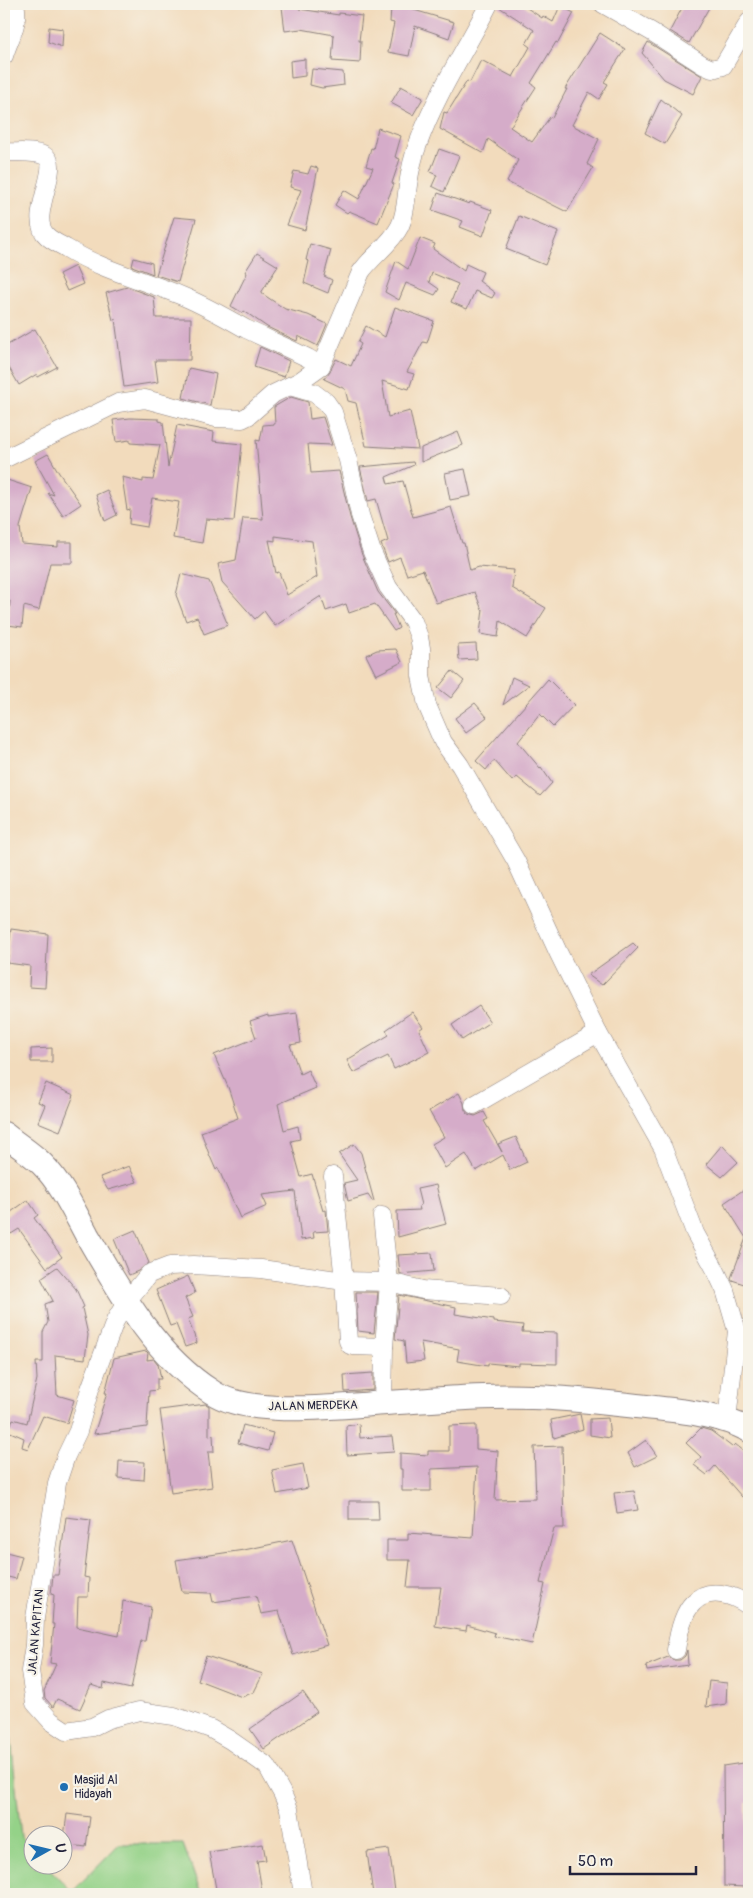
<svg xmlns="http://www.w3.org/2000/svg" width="753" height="1898" font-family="Pangolin,sans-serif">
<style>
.green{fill:#94d288;stroke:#5b7a62}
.building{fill:#d5acc9;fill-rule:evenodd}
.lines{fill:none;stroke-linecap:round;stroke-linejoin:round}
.street-casing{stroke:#8a7e7c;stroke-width:19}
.secondary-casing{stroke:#8a7e7c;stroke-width:26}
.street{stroke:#fff;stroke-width:18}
.secondary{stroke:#fff;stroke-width:24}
.poi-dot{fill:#1f6fb2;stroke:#f7f3e8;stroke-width:2}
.labels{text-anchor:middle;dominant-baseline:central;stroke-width:4.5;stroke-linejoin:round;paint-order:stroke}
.street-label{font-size:12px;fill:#22223b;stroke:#f7f3e8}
.poi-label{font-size:12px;fill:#22223b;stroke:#f7f3e8;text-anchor:start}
</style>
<rect width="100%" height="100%" fill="#f7f3e8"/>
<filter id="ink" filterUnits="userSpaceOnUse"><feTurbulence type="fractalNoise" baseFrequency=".02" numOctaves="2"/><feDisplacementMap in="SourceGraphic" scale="10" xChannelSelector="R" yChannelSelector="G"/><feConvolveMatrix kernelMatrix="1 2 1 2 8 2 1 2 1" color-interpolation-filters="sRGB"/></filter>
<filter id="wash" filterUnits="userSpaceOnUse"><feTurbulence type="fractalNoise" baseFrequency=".0096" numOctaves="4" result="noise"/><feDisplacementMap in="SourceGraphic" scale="20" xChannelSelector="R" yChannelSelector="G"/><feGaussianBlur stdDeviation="1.12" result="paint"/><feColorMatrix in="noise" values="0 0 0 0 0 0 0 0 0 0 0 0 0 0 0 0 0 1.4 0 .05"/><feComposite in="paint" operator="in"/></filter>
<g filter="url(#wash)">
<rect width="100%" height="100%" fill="#f2dbbc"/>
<path class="green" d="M4,1732L11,1738L21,1837L32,1850V1866H47L72,1892L119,1844H183L201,1894H4Z"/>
<g id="blocks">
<g class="building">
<path d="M500,4H521L542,18L543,16L553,22L560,6L574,13L558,43L556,42L531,83L536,87L510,127L532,142L550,117L552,118L567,89H565L600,33L625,49L604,82L608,84L599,99L589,92L572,125L599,139L587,164L593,168L567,212L507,182L518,160L488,139L483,153L440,129L444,112L447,113L467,81L470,82L481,60L513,77L530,47L526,44L534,30L499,7Z"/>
<path d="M684,4H711L689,43L670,31Z"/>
<path d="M299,5V9L339,15V13L362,16L359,41H361L360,63L332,61L334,35L301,29L285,31L282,7Z"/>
<path d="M391,7L414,8V10L454,22L449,38L415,26L409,56L388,52L394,23L390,22Z"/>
<path d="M49,27L63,29L62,47L48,42Z"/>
<path d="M648,42L702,76L693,94L664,79L642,53Z"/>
<path d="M305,59V76L291,78L290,61Z"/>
<path d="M312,69L343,72L344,85L322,88L310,85Z"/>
<path d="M401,86L423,98L413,115L391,103Z"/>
<path d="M661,99L682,116L665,144L645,133Z"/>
<path d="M378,128L401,136L395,157L400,159L392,183L394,184L378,223L349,211L347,213L335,205L344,190L359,199L373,168L366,166L371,148L373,149Z"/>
<path d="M439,149L459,156L444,192L432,186L437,175L430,172Z"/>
<path d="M311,166L318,168L305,230L287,225L301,190L290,187L294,171L308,174Z"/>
<path d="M438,193L469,204L470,202L492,210L483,236L460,227L463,221L432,210Z"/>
<path d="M519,216L558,232L545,265L506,249Z"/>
<path d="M174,217L196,219L178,282L156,275Z"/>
<path d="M420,238L435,244L433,249L464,271L466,264L483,272L479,281L495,293L492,298L475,291L467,309L451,302L458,284L432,273L429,282L439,289L435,295L406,283L399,300L385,292L396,261L408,269Z"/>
<path d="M310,244L331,250L324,276L332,280L328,293L304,283L309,261L306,260Z"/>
<path d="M257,253L278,266L261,293L285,309L308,315L327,324L318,346L298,336L297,341L267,327L244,311L243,313L231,306L247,273L245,272Z"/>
<path d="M134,258L152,263L153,274L132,266Z"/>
<path d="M75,266L83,284L67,291L59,274Z"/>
<path d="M127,287L154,297L156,318H191L190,360H155L158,382L124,387L115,319L113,320L106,293Z"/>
<path d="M395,307L434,321L427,343L423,342L407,372L414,374L409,389L382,381L388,417L410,411L418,449L366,446L356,403L348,401L345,389L324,379L330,371L336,359L351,366L361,344L358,342L366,326L385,337Z"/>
<path d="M35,329L57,367L38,377L37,374L19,385L4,359V347Z"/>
<path d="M260,347L289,361L284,377L254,367Z"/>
<path d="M189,368L216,374L210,405L183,398Z"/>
<path d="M291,397L308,402L310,419L323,417L332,445L308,444L311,473L339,471L350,517L362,555L378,592L395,614H393L399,628L394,631L375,604L349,613L346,604L326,611L321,596L275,626L264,611L255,619L222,582L218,564L236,560L243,518L263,519L256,440L260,441L263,425L275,424L274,407ZM275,536L312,541L317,577L287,595L279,572L276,573L269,540L275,541Z"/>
<path d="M130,418L159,419V421L163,422L168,467L177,425L214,432L213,441L242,444L234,521L206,519L202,543L173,538L179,502L152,498L147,527L129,524L130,509L127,510L122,477L143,482V479L153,480L160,445L130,443V440L116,442L113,420Z"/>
<path d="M458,432L463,445L421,462V448Z"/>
<path d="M48,454L59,473L81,504L63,516L48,493L54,495L35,461Z"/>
<path d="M413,462L414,465L386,477L388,484L403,481L413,517L451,507L462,543H464L470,570L479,567L514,570L512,588L546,608L527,638L500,621L498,637L480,634L483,609L482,610L475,592L436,603L423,570L407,575L400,557L388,562L381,544L388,541L376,499L368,501L360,467Z"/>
<path d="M465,469L471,496L450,500L445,473Z"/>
<path d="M4,479L32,488L20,527L22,544L58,547V542H72V563H50L39,610L24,606L22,627L8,625L10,601L4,600Z"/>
<path d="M107,490L117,515L105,521L96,495Z"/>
<path d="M181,574L209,581L228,625L204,634L197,617L186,621L176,595Z"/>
<path d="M476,644L477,659L459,660L458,645Z"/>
<path d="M396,649L402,662L376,675L366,655L377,650Z"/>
<path d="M452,671L464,681L451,698L438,688Z"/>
<path d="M512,677L529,685L503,705Z"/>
<path d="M548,679L574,705L553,727L540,714L518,742L540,768L541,767L552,783L540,796L517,777L512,781L494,760L486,770L476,761Z"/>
<path d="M475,703L487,717L466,733L455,718Z"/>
<path d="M11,929L48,934L45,988L29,987L30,966L7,963Z"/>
<path d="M633,943L638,948L602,985L588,975Z"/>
<path d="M479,1006L490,1022L462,1040L452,1025Z"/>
<path d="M412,1012L423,1027L419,1030L429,1052L394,1069L388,1056L353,1073L347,1060L389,1035L386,1030Z"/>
<path d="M297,1013L301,1043L290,1045L300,1074L308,1070L316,1088L278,1104L284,1130L298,1126L300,1139L291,1141L301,1177L312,1174L323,1211L326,1210L328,1231L313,1232L314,1238L301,1240L295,1191L262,1195L267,1206L240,1218L218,1168L216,1170L209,1154L201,1132L238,1118L228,1087L214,1055L256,1038L250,1021L268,1015V1017Z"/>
<path d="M52,1048V1062H31V1049Z"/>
<path d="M46,1083L74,1095L60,1131L38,1122L45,1105L38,1102Z"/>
<path d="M459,1093L464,1103L465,1110L468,1114L475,1116L484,1112L488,1119L484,1121L502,1152L498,1144L516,1137L527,1162L510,1170L503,1155L476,1171L466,1154L445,1168L432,1144L444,1137L429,1111Z"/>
<path d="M354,1144L361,1153L374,1201H372L368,1195L348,1201L344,1183L357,1180L339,1154Z"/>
<path d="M722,1145L738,1162L722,1177L706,1164Z"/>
<path d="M129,1166L137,1182L108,1190L100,1177Z"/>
<path d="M436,1185L446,1224L398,1237L397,1211L420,1210L419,1206L421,1205L417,1189Z"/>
<path d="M749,1186V1278L747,1285L732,1280L731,1278L746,1238L724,1203Z"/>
<path d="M28,1200L38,1215L34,1218L62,1257L47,1268L19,1229L11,1234L4,1224V1217Z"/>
<path d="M135,1230L149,1263L138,1271L129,1275L114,1239Z"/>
<path d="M432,1253L434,1271L400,1274L398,1255Z"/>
<path d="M57,1267L76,1289L84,1307L82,1308L88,1335L85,1359L55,1355L57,1395L74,1400L67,1423L43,1416L28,1449L22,1447L24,1438L8,1431L13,1419L27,1423L37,1379L36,1362H43V1332L48,1322L45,1304L53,1301L41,1278Z"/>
<path d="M188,1276L195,1293L185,1298L193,1317L188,1319L197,1343L185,1347L176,1324L170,1326L156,1290Z"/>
<path d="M356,1292H378L374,1333L358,1331Z"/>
<path d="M399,1295L456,1307L455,1314L494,1320V1322L523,1325L522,1332L557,1333V1364L519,1363V1366L488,1363V1366L457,1361L459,1349L421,1342L424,1361L406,1363L404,1341L395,1339Z"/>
<path d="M146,1351L148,1353L147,1360L154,1359L158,1364L161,1379H157V1390L149,1391L147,1427L94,1434L107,1393H105L114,1358Z"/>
<path d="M373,1373V1390L345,1392L344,1375Z"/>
<path d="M206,1404L209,1406V1436L213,1435L214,1452H208L212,1487L171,1493L160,1410Z"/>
<path d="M580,1414L583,1429L554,1438L551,1420Z"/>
<path d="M608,1418L610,1438L590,1435V1419Z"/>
<path d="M359,1424L360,1438L392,1436L394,1452L347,1455L346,1426Z"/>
<path d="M243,1425L273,1433L268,1451L238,1443Z"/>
<path d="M476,1425V1449L498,1451L495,1500L536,1499L534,1447L562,1446L564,1528H554L540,1583L545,1584L532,1644L494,1636L495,1633L467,1625L466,1631L435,1626L441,1587H407L410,1560H387V1540H408V1533L473,1538L477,1467L431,1469V1491H402V1469H400V1453L428,1455V1451H449V1426Z"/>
<path d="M701,1428L711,1431L732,1447L735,1444L749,1455V1491L742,1497L715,1466L707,1475L694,1465L701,1457L686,1443Z"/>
<path d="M646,1440L657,1456L635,1467L628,1453Z"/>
<path d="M119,1461L145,1462L144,1480L118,1478Z"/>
<path d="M303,1464L308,1488L277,1494L272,1470Z"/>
<path d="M634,1491L638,1510L617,1513L614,1493Z"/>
<path d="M349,1501H378L379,1520H349Z"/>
<path d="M66,1517L91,1520L84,1577L89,1578L88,1597H78L77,1627L119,1636L123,1601L151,1607L145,1641H141L131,1689L104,1683L103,1689L91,1685L80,1709L57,1699L53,1707L45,1698L44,1691L56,1664L50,1663L54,1624H52L54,1595L51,1594L53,1575H58Z"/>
<path d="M292,1540L327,1645L293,1655L279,1611L261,1614L256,1596L213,1602L211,1593L182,1592L176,1560L244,1550Z"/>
<path d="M6,1552L22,1556L16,1579L4,1576V1560Z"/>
<path d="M687,1650L688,1665L647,1671L646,1666L668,1657L674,1660H680L685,1656Z"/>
<path d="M206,1656L263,1674L254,1692L242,1697L198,1680Z"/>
<path d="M709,1681L727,1683L726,1704L706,1707Z"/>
<path d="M303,1692L317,1712L264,1749L250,1729Z"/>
<path d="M749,1762V1802H746V1887L724,1886L723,1766Z"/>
<path d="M67,1814L90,1817L86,1847L63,1844Z"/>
<path d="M263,1844L266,1860L257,1861L262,1891L238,1894H217L209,1852Z"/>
<path d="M389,1849L395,1891L373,1894L367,1852Z"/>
</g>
</g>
</g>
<g filter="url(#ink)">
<use href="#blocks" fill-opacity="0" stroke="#8a7e7c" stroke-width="1"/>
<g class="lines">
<g class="street-casing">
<g id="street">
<path d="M603,4L652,32L703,65L712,69L723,66L749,22"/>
<path d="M4,56C9,39 20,23 15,4"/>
<path d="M4,152C16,153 34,150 45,156C63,166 26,218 47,236C52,241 59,244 66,248C102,270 143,280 182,296C204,305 225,317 246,329C267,339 288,348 308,358L321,366"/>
<path d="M290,386L314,393L326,402L333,412L348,460L360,515L372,552L388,587L413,621L419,637L421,648V676L427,705L443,742L460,765L516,861L558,952L598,1033L663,1148L695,1233L715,1269L725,1290L737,1331L727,1420"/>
<path d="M4,459L118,403L145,399L216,418L242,419L248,416L273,394L300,381L321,366L361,272C372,256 391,244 400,226C406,213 406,199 408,185C410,171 413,157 418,144C436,94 465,51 489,4"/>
<path d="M474,1105L598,1033"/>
<path d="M333,1176L344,1281L348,1341L350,1345L354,1346L384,1347"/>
<path d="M382,1216L389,1282L384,1347L383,1403"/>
<path d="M676,1650C678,1636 683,1613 693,1603C709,1586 734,1595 749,1606"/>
<path d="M303,1894L289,1809L282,1793L267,1766L230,1740L211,1729L174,1716L139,1711L108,1719L92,1727L66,1731L51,1721L35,1703L30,1671L34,1645L35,1618L57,1483L66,1456L78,1431L90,1389L115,1321L127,1301L149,1274L170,1266L193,1265L261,1269L344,1281L389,1282L423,1290L501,1296"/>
</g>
</g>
<g class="secondary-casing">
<path id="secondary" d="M4,1134C16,1144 31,1153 42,1164C61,1183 74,1211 87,1235C120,1292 155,1356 212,1392C251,1418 341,1406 386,1403C434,1400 484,1395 532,1397C570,1398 608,1403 646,1407C680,1411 719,1414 749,1430"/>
</g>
<use href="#street" class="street"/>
<use href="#secondary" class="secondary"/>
</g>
</g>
<circle class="poi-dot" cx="64" cy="1787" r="5"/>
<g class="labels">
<g class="street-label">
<text transform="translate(313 1406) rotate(-1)">JALAN MERDEKA</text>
<text transform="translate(36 1632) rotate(-85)">JALAN KAPITAN</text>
</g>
<g class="poi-label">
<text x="74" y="1780">Masjid Al<tspan x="74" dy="14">Hidayah</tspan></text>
</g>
</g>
<rect width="753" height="1898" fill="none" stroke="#f7f3e8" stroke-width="20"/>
<g transform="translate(48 1850) rotate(82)"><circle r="24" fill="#f7f3e8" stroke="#a29fa3"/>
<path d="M0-4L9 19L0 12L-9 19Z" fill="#1f6fb2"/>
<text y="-8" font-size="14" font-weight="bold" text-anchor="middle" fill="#22223b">U</text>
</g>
<path d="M570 1866v8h126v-8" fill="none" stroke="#22223b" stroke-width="2.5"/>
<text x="578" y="1866" font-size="15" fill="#22223b" stroke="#f7f3e8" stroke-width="4" paint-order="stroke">50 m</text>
</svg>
